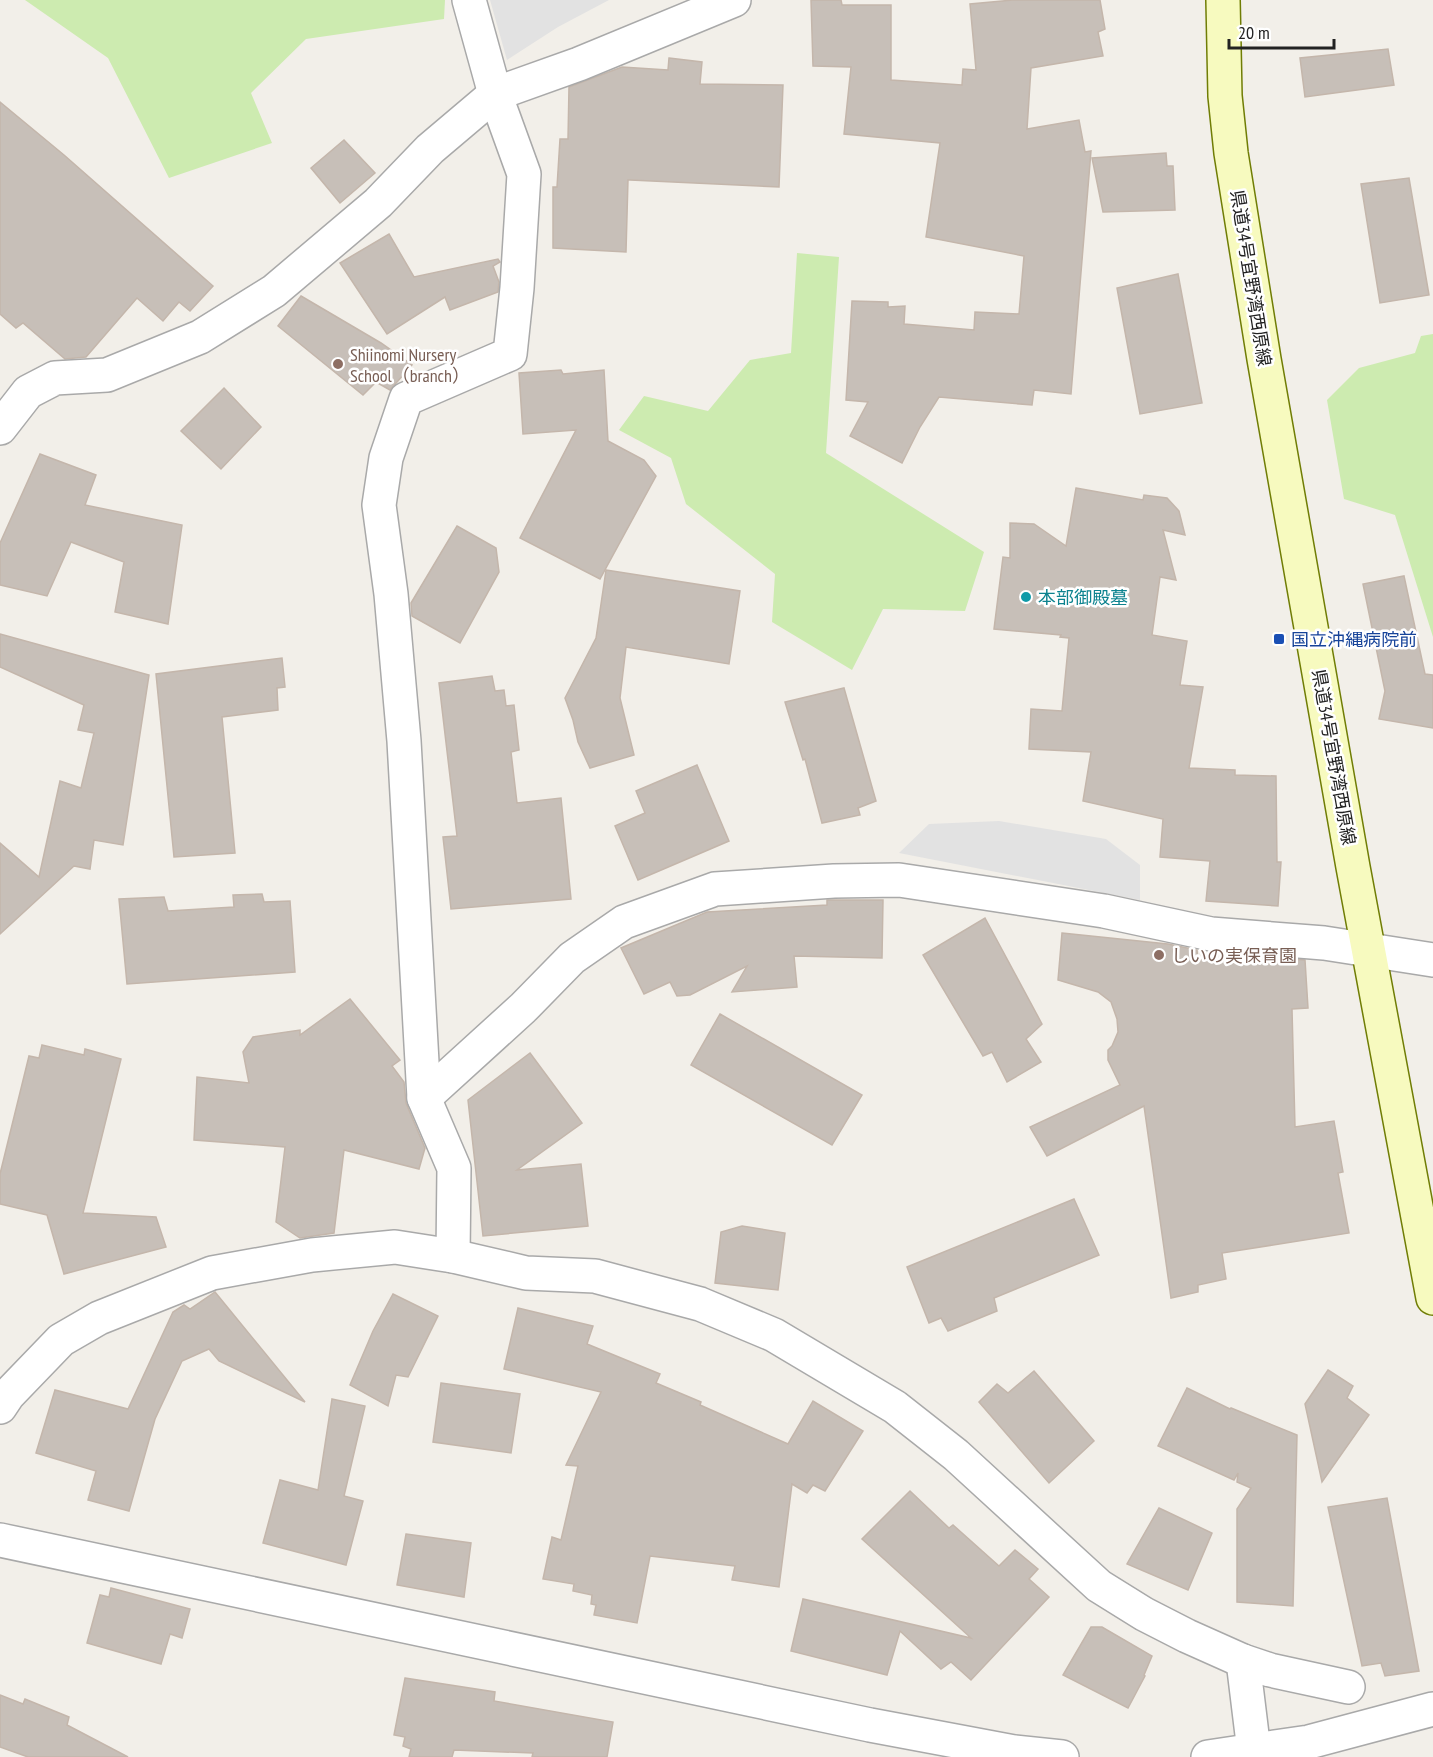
<svg xmlns="http://www.w3.org/2000/svg" width="1433" height="1757" font-family="'PT Sans Narrow','Noto Sans JP',sans-serif">
<style>
.grass{fill:#cdebb0}
.parking{fill:#e2e2e2}
.building{fill:#c7bfb8;stroke:#c4b6ab;stroke-width:1.5}
.lines{fill:none;stroke-linecap:round;stroke-linejoin:round}
.street-casing{stroke:#a9a9a9;stroke-width:36}
.secondary-casing{stroke:#707d05;stroke-width:36}
.street{stroke:#fff;stroke-width:33}
.secondary{stroke:#f7fabf;stroke-width:33}
.education-dot{fill:#8d6e63;stroke:#fff;stroke-width:2}
.culture-dot{fill:#0f9aa8;stroke:#fff;stroke-width:2}
.transit-dot{fill:#1a4fb4;stroke:#fff;stroke-width:2}
.labels{text-anchor:middle;dominant-baseline:central;stroke-width:5;stroke-linejoin:round;paint-order:stroke}
.street-label{font-size:18px;fill:#222;stroke:#fff}
.education-label{font-size:18px;fill:#785e54;stroke:#fff;text-anchor:start}
.culture-label{font-size:18px;fill:#0d838f;stroke:#fff;text-anchor:start}
.transit-label{font-size:18px;fill:#164399;stroke:#fff;text-anchor:start}
</style>
<rect width="100%" height="100%" fill="#f2efe9"/>
<g class="grass">
<path d="M25,0H445L444,19L306,39L251,93L272,143L169,178L108,58Z"/>
<path d="M797,253L839,257L826,453L984,552L965,611L883,609L852,670L772,622L775,574L686,504L671,458L619,430L644,396L708,411L750,360L791,353Z"/>
<path d="M1433,334V637L1395,515L1344,499L1327,400L1359,368L1415,353L1421,336Z"/>
</g>
<g class="parking">
<path d="M490,0H609L558,27L507,60Z"/>
<path d="M999,821L1106,839L1140,865V900L899,853L929,824Z"/>
</g>
<g class="building">
<path d="M811,0H841L842,5H891V80L962,85L963,69L976,70L970,4L1013,0H1100L1105,29L1098,32L1103,56L1031,68L1027,129L1079,120L1085,152L1091,151L1071,394L1034,390L1032,405L939,397L920,427L902,463L850,436L868,402L846,400L852,301L888,302V307L905,306L904,324L974,330L975,312L1019,314L1024,256L926,237L940,143L844,134L851,67L813,66Z"/>
<path d="M1388,49L1394,85L1305,97L1300,58Z"/>
<path d="M669,58L702,62L700,84L783,85L779,187L630,180H628L626,252L553,248V187H557L560,139H568L569,87L622,67L668,70Z"/>
<path d="M0,102L64,155L213,286L190,311L179,302L163,321L137,298L86,357L65,359L23,323L16,328L0,314Z"/>
<path d="M344,140L375,173L340,203L311,168Z"/>
<path d="M1166,153L1167,166H1173L1175,210L1103,212L1092,158Z"/>
<path d="M1409,178L1429,295L1380,303L1361,184Z"/>
<path d="M389,234L414,277L498,259L500,262L493,266L499,282L498,292L450,310L445,297L387,334L340,263Z"/>
<path d="M1178,274L1202,403L1140,414L1117,288Z"/>
<path d="M301,296L381,343L412,365L390,390L376,382L363,395L278,326Z"/>
<path d="M561,370L563,374L604,370L608,441L644,460L656,476L600,579L520,538L576,430L523,434L519,373Z"/>
<path d="M224,388L261,427L221,469L181,431Z"/>
<path d="M40,454L96,475L85,505L182,525L168,624L115,612L124,562L71,542L47,596L0,585V543Z"/>
<path d="M1076,488L1143,500L1144,495L1167,498L1179,511L1185,535L1163,530L1176,580L1160,577L1152,635L1187,641L1180,685L1203,687L1189,768L1235,770V775L1276,776L1277,862H1281L1278,906L1206,901L1210,861L1160,857L1163,819L1083,801L1091,752L1029,749L1031,709L1062,711L1069,638L1060,637L1061,635L994,629L1003,557L1010,558V523L1034,524L1066,546Z"/>
<path d="M457,526L496,548L499,572L460,643L412,616L411,603Z"/>
<path d="M606,570L740,591L729,664L626,647L620,698L634,755L590,768L578,742L573,720L565,698L596,638Z"/>
<path d="M1404,576L1425,674L1433,675V728L1379,719L1385,691L1363,584Z"/>
<path d="M0,634L149,675L123,845L94,840L90,869L74,866L0,934V843L39,877L60,781L81,788L94,733L78,730L84,705L0,667Z"/>
<path d="M282,658L285,687L277,688L278,710L222,717L235,853L174,857L156,674Z"/>
<path d="M492,676L495,691L504,690L506,706L514,705L519,750L511,752L517,803L561,798L571,899L451,909L443,837L457,836L439,683Z"/>
<path d="M844,688L876,801L858,808L860,815L822,823L805,759L803,760L785,702Z"/>
<path d="M697,765L729,841L638,880L615,826L645,813L636,791Z"/>
<path d="M262,894L264,902L290,901L295,972L127,984L119,899L164,897L168,911L234,907L233,895Z"/>
<path d="M827,900H883L882,958L794,956L797,987L732,992L747,966L690,995L677,996L670,982L644,994L621,948L707,912L827,905Z"/>
<path d="M985,918L1042,1024L1026,1039L1041,1062L1007,1082L992,1052L983,1056L923,955Z"/>
<path d="M1062,933L1168,944L1197,950L1198,960L1262,957L1305,960L1308,1008L1292,1009L1295,1127L1334,1121L1343,1172L1338,1173L1349,1233L1222,1253L1226,1279L1198,1285V1292L1171,1298L1144,1106L1047,1156L1030,1127L1120,1085L1108,1060V1050L1112,1046L1118,1032L1117,1019L1111,1002L1098,992L1058,980Z"/>
<path d="M350,999L400,1060L392,1066L404,1082L406,1103L425,1148L419,1169L344,1150L334,1233L300,1238L276,1222L285,1147L194,1140L197,1077L249,1083L243,1052L253,1037L300,1030V1035Z"/>
<path d="M720,1014L862,1095L832,1145L691,1065Z"/>
<path d="M42,1045L84,1055L85,1049L121,1059L83,1213L156,1217L166,1247L64,1274L47,1215L0,1204V1174L29,1056L39,1058Z"/>
<path d="M530,1053L582,1123L517,1170L581,1164L588,1226L483,1236L468,1100Z"/>
<path d="M1074,1199L1099,1255L994,1298L997,1311L948,1331L941,1318L929,1323L907,1267Z"/>
<path d="M742,1226L785,1233L778,1290L715,1283L721,1232Z"/>
<path d="M215,1292L305,1402L219,1361L209,1349L182,1361L155,1419L129,1511L88,1500L96,1471L36,1453L55,1390L128,1409L173,1312L184,1305L190,1309Z"/>
<path d="M393,1294L438,1316L408,1377L396,1375L388,1406L350,1385L373,1331Z"/>
<path d="M518,1308L593,1326L587,1344L660,1374L656,1383L701,1402L700,1405L788,1444L813,1401L863,1431L825,1491L813,1485L807,1493L792,1484L779,1587L732,1580L735,1566L650,1556L637,1623L594,1615L596,1605L591,1604L592,1595L573,1591L574,1584L543,1579L552,1537L561,1540L578,1466L566,1465L601,1392L504,1369Z"/>
<path d="M1328,1370L1353,1386L1347,1398L1369,1415L1322,1482L1305,1404Z"/>
<path d="M1034,1371L1094,1441L1049,1483L979,1402L997,1384L1008,1393Z"/>
<path d="M441,1383L520,1394L511,1453L433,1442Z"/>
<path d="M1187,1388L1230,1409L1231,1408L1297,1435L1293,1606L1237,1602V1509L1251,1488L1237,1482L1238,1473L1234,1480L1158,1446Z"/>
<path d="M332,1399L365,1406L344,1496L363,1501L346,1565L263,1543L280,1480L318,1490Z"/>
<path d="M910,1491L949,1528L953,1525L999,1566L1015,1550L1038,1569L1029,1579L1049,1597L971,1680L951,1662L941,1669L900,1631L887,1675L791,1651L803,1599L971,1638L862,1539Z"/>
<path d="M1387,1498L1419,1671L1385,1676L1381,1663L1362,1666L1328,1507Z"/>
<path d="M1159,1508L1212,1533L1188,1590L1127,1564Z"/>
<path d="M406,1534L471,1543L464,1597L397,1585Z"/>
<path d="M111,1588L190,1609L182,1638L170,1634L161,1664L87,1643L100,1595L109,1597Z"/>
<path d="M1091,1627H1102L1152,1656L1144,1675L1145,1676L1128,1708L1063,1675Z"/>
<path d="M405,1678L495,1692L494,1701L613,1722L607,1757H532L533,1753L454,1750L452,1757H409L411,1749L403,1746L405,1737L394,1735Z"/>
<path d="M0,1695L23,1704L25,1699L69,1717L67,1725L128,1757H28L0,1747Z"/>
</g>
<g class="lines">
<g class="street-casing">
<g id="street">
<path d="M0,428L28,392L55,378L107,375L200,337L274,291L378,203L430,149L495,94L579,64L734,0"/>
<path d="M424,1098L523,1008L572,958L624,922L715,889L834,881L899,880L1104,911L1211,934L1324,943L1433,960"/>
<path d="M453,1256L454,1168L424,1098L404,741L391,594L379,505L386,458L406,399L510,354L517,288L524,174L495,94L469,0"/>
<path d="M0,1407L8,1395L61,1340L99,1318L212,1273L312,1255L395,1247L453,1256L526,1273L595,1276L700,1304L774,1335L895,1407L956,1455L1099,1586L1144,1614L1187,1636L1243,1661L1270,1670L1348,1687"/>
<path d="M0,1540L870,1725L1014,1752L1062,1757"/>
<path d="M1243,1661L1254,1751"/>
<path d="M1208,1757L1309,1742L1433,1709"/>
</g>
</g>
<g class="secondary-casing">
<path id="secondary" d="M1223,0L1225,96L1231,153L1264,359L1353,867L1433,1298"/>
</g>
<use href="#street" class="street"/>
<use href="#secondary" class="secondary"/>
</g>
<g class="education-dot">
<circle cx="338" cy="364" r="6"/>
<circle cx="1159" cy="955" r="6"/>
</g>
<circle class="culture-dot" cx="1026" cy="597" r="6"/>
<rect class="transit-dot" x="1273" y="633" width="12" height="12" rx="3"/>
<g class="labels">
<g class="street-label">
<text transform="translate(1251 278) rotate(81)">県道34号宜野湾西原線</text>
<text transform="translate(1334 757) rotate(80)">県道34号宜野湾西原線</text>
</g>
<g class="education-label">
<text x="350" y="354">Shiinomi Nursery<tspan x="350" dy="21">School（branch）</tspan></text>
<text x="1171" y="955">しいの実保育園</text>
</g>
<g class="culture-label">
<text x="1038" y="597">本部御殿墓</text>
</g>
<g class="transit-label">
<text x="1291" y="639">国立沖縄病院前</text>
</g>
</g>
<path d="M1229 39v9h105v-9" fill="none" stroke="#222222" stroke-width="3"/>
<text x="1238" y="39" font-size="18" fill="#222222" stroke="#ffffff" stroke-width="4.5" paint-order="stroke">20 m</text>
</svg>
